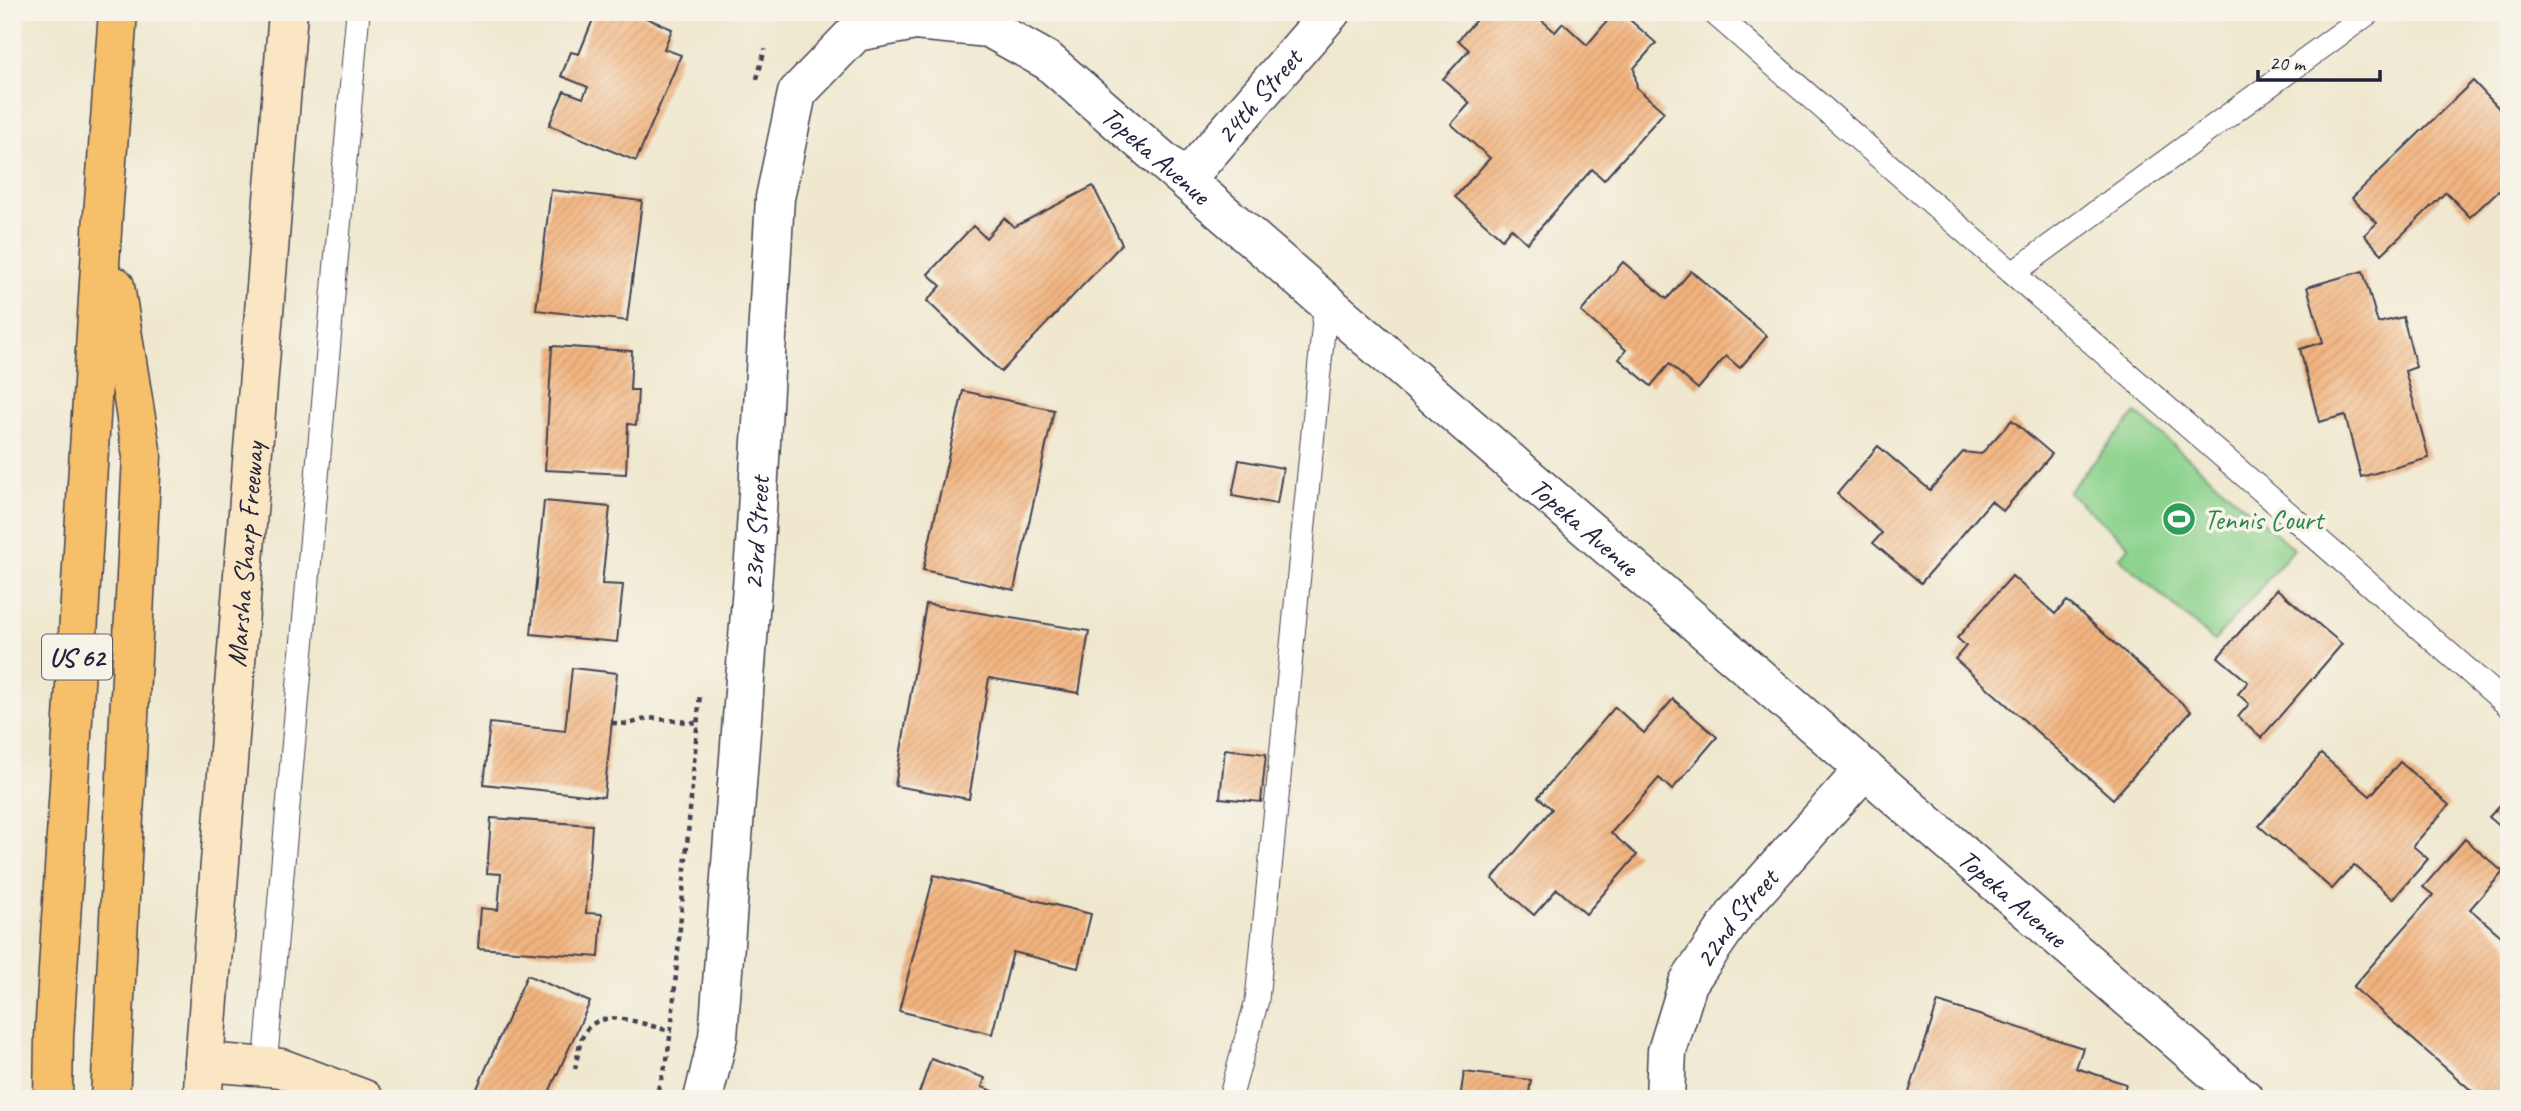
<svg xmlns="http://www.w3.org/2000/svg" width="2521" height="1111" font-family="Caveat,sans-serif">
<style>
.grass{fill:#8dd38e;stroke:#587a64;stroke-width:2}
.building{fill:url(#building-hatch)}
.lines{fill:none;stroke-linecap:round;stroke-linejoin:round}
.lane-casing{stroke:#414051;stroke-width:25}
.street-casing{stroke:#414051;stroke-width:41}
.secondary-casing{stroke:#414051;stroke-width:41}
.highway-casing{stroke:#414051;stroke-width:41}
.path{stroke:#414051;stroke-width:4.5;stroke-dasharray:5 5;stroke-linecap:butt}
.lane{stroke:#fff;stroke-width:23}
.street{stroke:#fff;stroke-width:38}
.secondary{stroke:#fbe6c4;stroke-width:38}
.highway{stroke:#f6c06b;stroke-width:38}
.labels{text-anchor:middle;dominant-baseline:central;stroke-width:7;stroke-linejoin:round;paint-order:stroke}
.shield{fill:#f7f3e8;stroke:#62616f;stroke-width:2}
.shield-label{font-size:26px;font-weight:bold;fill:#22223b}
.street-label{font-size:28px;fill:#22223b;stroke:#f7f3e8}
.leisure-label{font-size:28px;fill:#27864d;stroke:#f7f3e8;text-anchor:start}
</style>
<defs>
<pattern id="building-hatch" width="6" height="6" patternUnits="userSpaceOnUse" patternTransform="scale(1.75)"><rect width="6" height="6" fill="#f2b47f"/><path d="M-1 1l2-2M0 6l6-6M5 7l2-2" fill="none" stroke="#cf9a6f"/></pattern>
</defs>
<rect width="100%" height="100%" fill="#f7f3e8"/>
<filter id="ink" filterUnits="userSpaceOnUse"><feTurbulence type="fractalNoise" baseFrequency=".0143" numOctaves="2"/><feDisplacementMap in="SourceGraphic" scale="14" xChannelSelector="R" yChannelSelector="G"/><feConvolveMatrix kernelMatrix="1 2 1 2 8 2 1 2 1" color-interpolation-filters="sRGB"/></filter>
<filter id="wash" filterUnits="userSpaceOnUse"><feTurbulence type="fractalNoise" baseFrequency=".00686" numOctaves="4" result="noise"/><feDisplacementMap in="SourceGraphic" scale="28" xChannelSelector="R" yChannelSelector="G"/><feGaussianBlur stdDeviation="1.57" result="paint"/><feColorMatrix in="noise" values="0 0 0 0 0 0 0 0 0 0 0 0 0 0 0 0 0 1.4 0 .05"/><feComposite in="paint" operator="in"/></filter>
<g filter="url(#wash)">
<rect width="100%" height="100%" fill="#efe8cf"/>
<path class="grass" d="M2136,413L2294,549L2214,641L2119,558L2130,546L2068,492Z"/>
<g id="blocks">
<g class="building">
<path d="M596,12H632L672,29L664,49L681,55L636,161L549,125L564,91L583,98L588,87L561,76L571,52L579,54Z"/>
<path d="M1483,12H1533L1555,32L1563,23L1587,45L1615,12H1621L1656,43L1634,68L1637,88L1664,112L1604,180L1592,169L1527,243L1511,228L1502,239L1455,197L1490,158L1451,124L1470,103L1443,79L1469,50L1458,40Z"/>
<path d="M2473,81L2509,119V197L2507,199L2498,191L2470,217L2446,192L2382,254L2364,235L2377,223L2352,198Z"/>
<path d="M1093,186L1122,244L1001,372L927,301L941,286L928,274L973,226L986,238L1004,218L1014,227Z"/>
<path d="M551,190L642,201L627,321L536,310Z"/>
<path d="M1623,262L1667,299L1691,271L1767,336L1740,368L1726,356L1698,389L1669,364L1651,386L1619,359L1626,350L1581,312Z"/>
<path d="M2363,271L2378,323L2403,317L2416,367L2405,371L2429,458L2361,477L2345,415L2319,422L2300,349L2323,342L2307,287Z"/>
<path d="M552,346L632,351L630,390H638L636,425L628,424L626,474L545,470Z"/>
<path d="M963,391L1054,410L1014,590L923,570Z"/>
<path d="M2012,420L2052,454L2003,511L1991,501L1921,583L1873,543L1882,533L1837,494L1878,446L1930,490L1963,452L1981,454Z"/>
<path d="M1239,460L1283,468L1277,504L1232,496Z"/>
<path d="M544,501L610,507L602,584L623,585L617,642L531,634Z"/>
<path d="M2012,576L2055,614L2067,601L2191,711L2113,799L1955,659L1966,646L1957,638Z"/>
<path d="M2277,589L2342,644L2261,738L2238,717L2249,704L2238,694L2248,682L2218,657Z"/>
<path d="M926,604L1089,631L1079,693L989,678L969,799L895,786Z"/>
<path d="M572,668L617,673L604,797L483,784L490,723L565,731Z"/>
<path d="M1673,699L1717,737L1672,790L1659,778L1611,833L1637,855L1586,914L1557,889L1534,915L1492,879L1552,809L1538,797L1615,707L1644,733Z"/>
<path d="M1225,749L1266,754L1261,802L1220,798Z"/>
<path d="M2321,754L2370,796L2400,762L2449,805L2413,846L2428,859L2393,899L2354,865L2332,889L2259,826Z"/>
<path d="M2509,795V834L2489,817Z"/>
<path d="M491,818L592,825L586,913L602,914L599,957L478,948L481,908L498,910L501,874L487,873Z"/>
<path d="M2465,839L2503,872L2470,909L2509,943V1099H2481L2353,987L2433,895L2423,887Z"/>
<path d="M934,875L1091,914L1078,968L1013,952L992,1034L899,1011Z"/>
<path d="M527,975L590,1002L546,1099H488L475,1093Z"/>
<path d="M1938,1002L2083,1048L2076,1068L2126,1084L2121,1099H1907Z"/>
<path d="M931,1059L985,1078L982,1087L1015,1099H917Z"/>
<path d="M1464,1072L1531,1080L1528,1099H1460Z"/>
</g>
</g>
</g>
<g filter="url(#ink)">
<use href="#blocks" fill-opacity="0" stroke="#414051" stroke-width="2"/>
<g class="lines">
<g class="lane-casing">
<g id="lane">
<path d="M1713,12L2509,706"/>
<path d="M2013,273L2370,12"/>
<path d="M265,1067L358,12"/>
<path d="M1230,1099L1257,1000L1326,301"/>
</g>
</g>
<g class="street-casing">
<g id="street">
<path id="s1" d="M1186,179L1331,12"/>
<path id="s2" d="M703,1099L718,1037L755,546L775,198L797,93L856,32L915,21L989,28L1048,61L2245,1099"/>
<path id="s3" d="M1665,1099L1667,1051L1688,983L1736,913L1865,769"/>
</g>
</g>
<g class="secondary-casing">
<g id="secondary">
<path d="M204,1062L281,1068L364,1099"/>
<path id="s4" d="M203,1099L204,1062L288,12"/>
</g>
</g>
<g class="highway-casing">
<g id="highway">
<path d="M53,1099L54,1037L103,215L118,12"/>
<path d="M110,1099L142,456L115,286"/>
</g>
</g>
<g class="path">
<path d="M757,79L765,49"/>
<path d="M612,723L629,724L648,718L697,723"/>
<path d="M575,1069C578,1056 579,1035 590,1026C611,1008 648,1027 672,1031"/>
<path d="M655,1099L667,1060L672,1021L700,693"/>
</g>
<use href="#lane" class="lane"/>
<use href="#street" class="street"/>
<use href="#secondary" class="secondary"/>
<use href="#highway" class="highway"/>
</g>
</g>
<defs>
<g id="stadium-disc" transform="scale(1.75)"><circle r="9.5" fill="#2e9e5b" stroke="#f7f3e8"/><path d="M0-5a6.5 5 0 1 0 0 10a6.5 5 0 1 0 0-10ZM-3.5-1.8h7v3.6h-7Z" fill="#fff"/></g>
</defs>
<g fill-rule="evenodd">
<use href="#stadium-disc" x="2179" y="519"/>
</g>
<g class="labels">
<rect class="shield" x="42" y="634.5" width="70" height="45" rx="5"/>
<g class="shield-label">
<text x="77" y="657">US 62</text>
</g>
<g class="street-label">
<text stroke="none"><textPath href="#s1" startOffset="110">24th Street</textPath></text>
<text stroke="none"><textPath href="#s2" startOffset="1442">Topeka Avenue</textPath></text>
<text stroke="none"><textPath href="#s2" startOffset="2009">Topeka Avenue</textPath></text>
<text stroke="none"><textPath href="#s2" startOffset="569">23rd Street</textPath></text>
<text stroke="none"><textPath href="#s4" startOffset="546">Marsha Sharp Freeway</textPath></text>
<text stroke="none"><textPath href="#s2" startOffset="2576">Topeka Avenue</textPath></text>
<text stroke="none"><textPath href="#s3" startOffset="200">22nd Street</textPath></text>
</g>
<g class="leisure-label">
<text x="2204" y="519">Tennis Court</text>
</g>
</g>
<rect width="2521" height="1111" fill="none" stroke="#f7f3e8" stroke-width="42"/>
<path d="M2258 70v10h122v-10" fill="none" stroke="#22223b" stroke-width="3.5"/>
<text x="2269" y="70" font-size="21" fill="#22223b" stroke="#f7f3e8" stroke-width="5" paint-order="stroke">20 m</text>
</svg>
